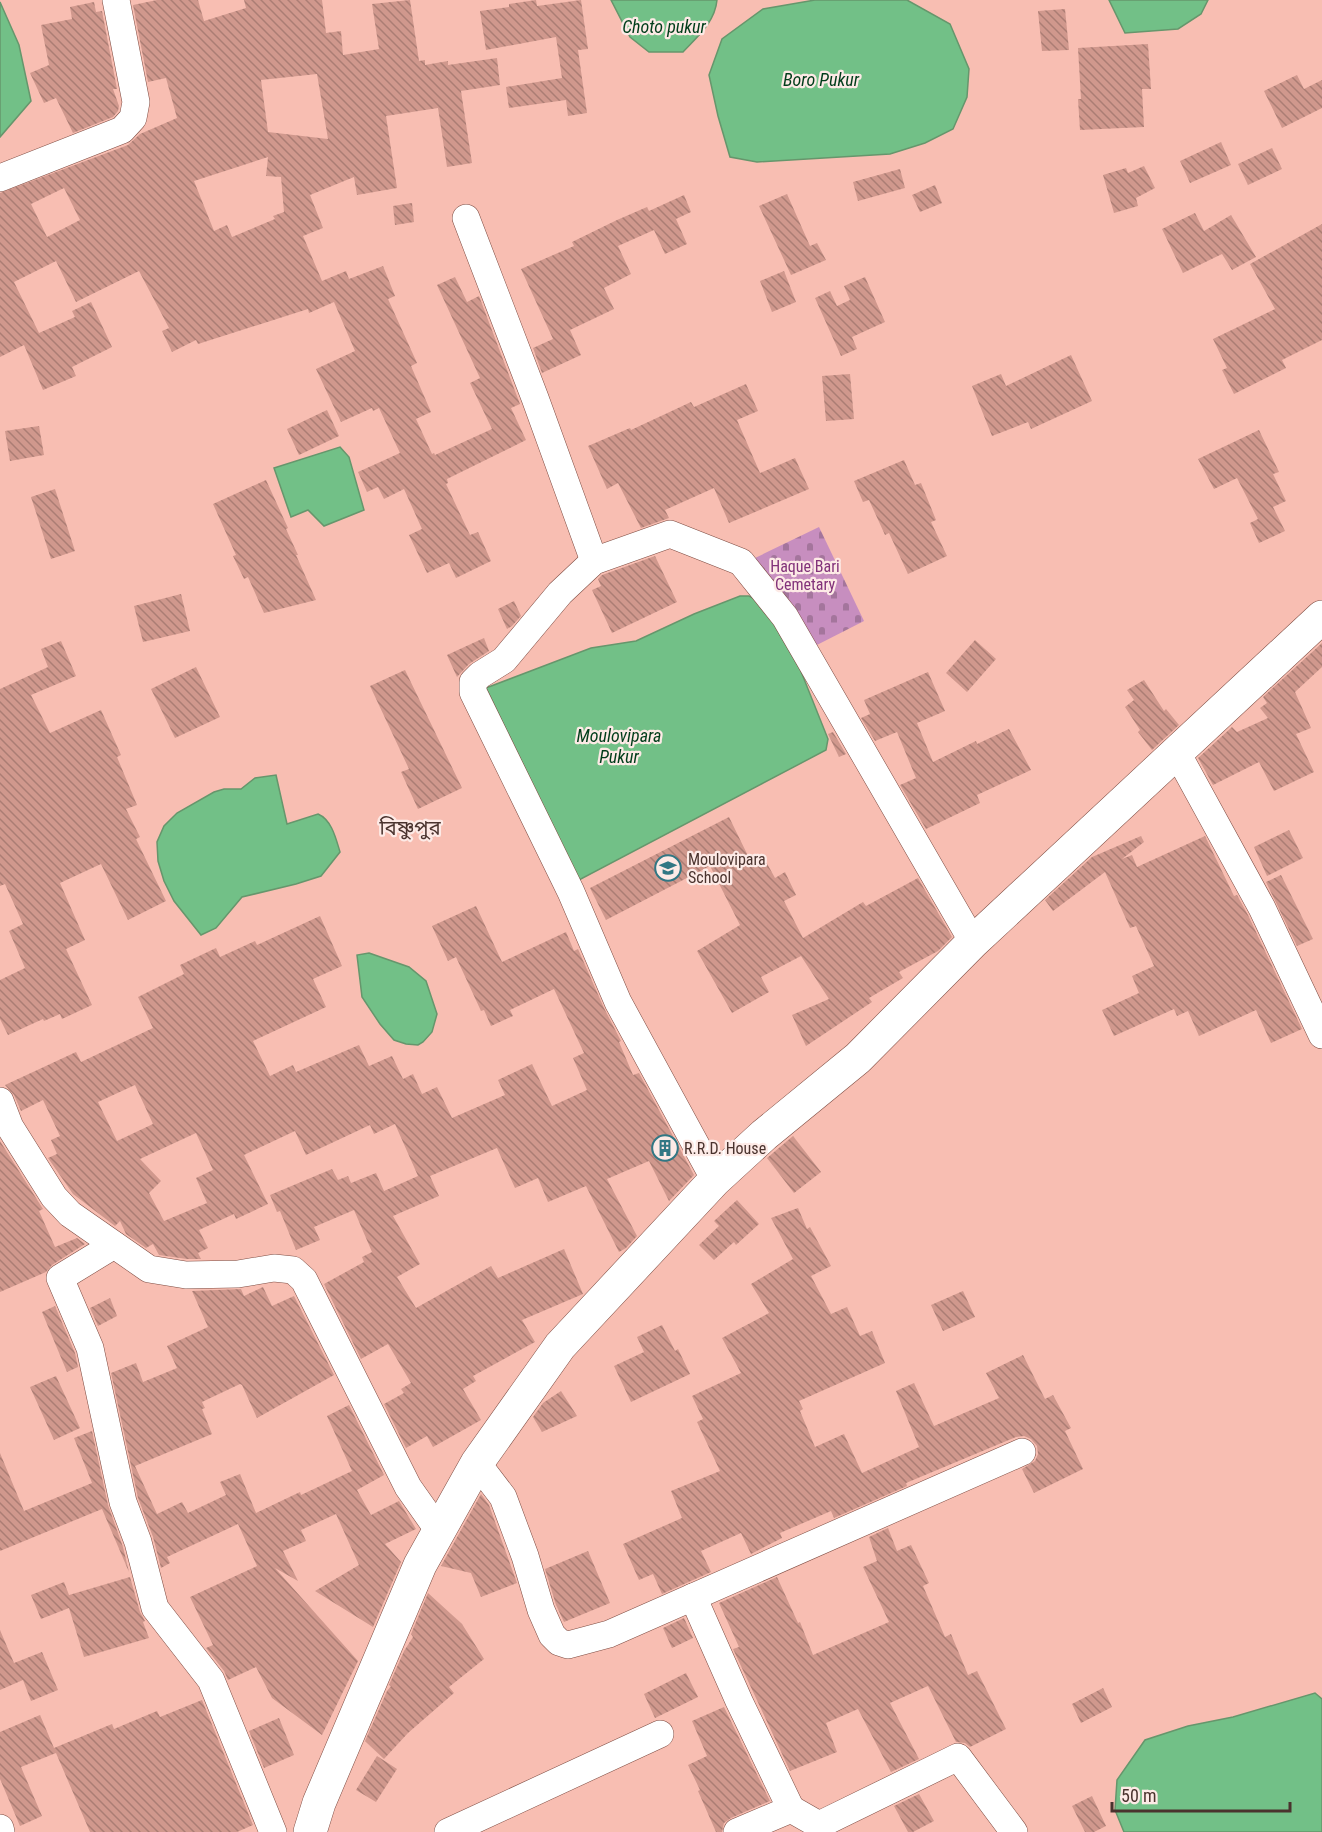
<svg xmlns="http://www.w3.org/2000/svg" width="1322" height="1832" font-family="'Roboto Condensed','Noto Sans Bengali',sans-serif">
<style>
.cemetery{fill:url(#cemetery-stones)}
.water{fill:#72c087;stroke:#66966c;stroke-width:1.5}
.building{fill:url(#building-back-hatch);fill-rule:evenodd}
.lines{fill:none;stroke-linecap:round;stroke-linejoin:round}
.minor-casing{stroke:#7e4c42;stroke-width:28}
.tertiary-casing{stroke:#7e4c42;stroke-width:34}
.minor{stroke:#fff;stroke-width:27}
.tertiary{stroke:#fff;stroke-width:33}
.labels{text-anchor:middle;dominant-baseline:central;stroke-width:4.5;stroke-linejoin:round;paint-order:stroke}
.park-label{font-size:16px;fill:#82327a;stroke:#fdeae6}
.poi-label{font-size:16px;fill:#4a332e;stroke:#fdeae6;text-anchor:start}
.water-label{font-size:18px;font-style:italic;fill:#003d1a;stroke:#fdeae6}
.quarter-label{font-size:20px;fill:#4a332e;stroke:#fdeae6}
</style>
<defs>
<pattern id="cemetery-stones" width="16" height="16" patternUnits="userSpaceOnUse" patternTransform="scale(1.5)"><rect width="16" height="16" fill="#c78ebf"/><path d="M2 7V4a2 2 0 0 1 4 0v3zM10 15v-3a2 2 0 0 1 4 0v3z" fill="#a4759c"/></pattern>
<pattern id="building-back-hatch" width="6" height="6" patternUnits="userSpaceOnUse" patternTransform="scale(1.5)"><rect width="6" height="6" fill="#d0988d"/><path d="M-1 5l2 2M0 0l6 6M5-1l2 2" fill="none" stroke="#ab7d74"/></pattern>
</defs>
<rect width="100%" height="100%" fill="#f8beb2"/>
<path class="cemetery" d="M819,527L864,621L811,648L755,558Z"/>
<g class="water">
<path d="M611,0H717C715,22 698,36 683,52H649L630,37Z"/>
<path d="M815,0H907L950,24L969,69L967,97L953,129L925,143L890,154L757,162L730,157L718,116L709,75L722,39L763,9Z"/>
<path d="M1109,0H1208L1201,14L1178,29L1125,33Z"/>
<path d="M0,2L19,45L31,101L0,137Z"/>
<path d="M340,447L349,457L364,510L324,526L308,510L291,517L274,468Z"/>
<path d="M740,596H749L761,602L800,669L828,739L826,750L579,880L486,688L591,648L636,641L694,614Z"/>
<path d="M276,775L287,824L318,814C332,820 336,839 340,852L321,876L296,884L242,897L216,928L201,935L174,901L164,881L158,861L157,842L164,826L177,813L214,792L224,789H241L255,778Z"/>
<path d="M369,953L409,967L426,981L437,1014L432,1032L423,1042L418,1045L406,1044L394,1040L380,1024L362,997L357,955Z"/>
<path d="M1315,1693L1322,1699V1832H1124L1115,1810L1117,1780L1145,1740L1188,1726L1233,1717Z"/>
</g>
<g class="building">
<path d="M157,0H198L204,21L246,8L244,0H322L326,33L341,31L343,55L379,49L372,4L410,0L419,61L425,60V65L448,61V65L497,58L500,85L461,91L472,163L447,167L438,108L386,116L397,188L357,195L354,177L310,195L323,228L303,236L322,281L346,271L349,279L383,266L395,296L388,299L417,363L411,366L431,412L416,419L432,454L434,453L435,455L492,429L470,383L480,378L437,285L455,277L467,302L479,296L520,404L511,408L526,440L447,479L448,483L446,484L470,535L478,532L491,561L456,578L449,563L427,573L409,535L422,529L404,489L384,499L378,487L367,492L358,472L400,453L379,408L373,411L372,408L341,422L316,369L355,351L334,302L309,313L308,309L198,344L196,340L172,352L162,331L169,328L139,271L76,302L56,261L14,282L39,333L75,317L72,311L91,302L112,347L72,367L76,376L43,390L24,345L0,357V193L128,145L140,134L177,118L166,78L148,82L133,5ZM317,74L328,139L268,132L261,80ZM268,157L266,176L281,177L284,212L273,216L275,219L232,237L227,225L214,231L194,181ZM64,188L80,220L47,237L31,204Z"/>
<path d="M536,0L537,6L581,0L588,49L578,50L587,113L568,116L566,100L509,108L506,87L562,78L556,37L486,50L480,11L509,7V4Z"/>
<path d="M94,2L96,12L102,11L117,89H113L119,106L118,111L113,117L73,133L56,98L44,103L30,73L49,65L41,25L72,19L70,7Z"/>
<path d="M1065,9L1069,50L1042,51L1038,11Z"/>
<path d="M1148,44L1151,89H1142L1144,127L1080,130L1078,99H1081L1078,48Z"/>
<path d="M1297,75L1304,89L1322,80V108L1282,128L1264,91Z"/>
<path d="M1221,142L1231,165L1190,183L1180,161Z"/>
<path d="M1272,148L1282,169L1248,185L1238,164Z"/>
<path d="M1144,166L1155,188L1136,198L1138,206L1114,213L1103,175L1126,168L1128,173Z"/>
<path d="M900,169L905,188L858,201L853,182Z"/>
<path d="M935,185L942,203L920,212L912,195Z"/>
<path d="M787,194L810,246L817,243L826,260L791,275L759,206Z"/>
<path d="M684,195L691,212L676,219L687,244L665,254L654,230L618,246L631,274L604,288L614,309L570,330L581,355L542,373L533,348L553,339L521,269L574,246L572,242L617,220L647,207L649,211Z"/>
<path d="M412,203L414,222L395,225L393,206Z"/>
<path d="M1195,213L1204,231L1231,215L1256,257L1232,270L1222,254L1183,273L1162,229Z"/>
<path d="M1322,224V340L1282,360L1286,368L1234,394L1222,370L1227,368L1213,339L1275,309L1250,264Z"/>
<path d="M784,271L796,302L772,312L760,281Z"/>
<path d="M865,277L885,322L852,337L857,349L841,356L815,298L830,291L837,306L850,300L844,286Z"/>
<path d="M1071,355L1092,401L1031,429L1028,422L992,436L972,386L1001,374L1006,386Z"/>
<path d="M850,374L854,419L826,421L822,376Z"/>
<path d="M746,384L758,411L737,420L760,473L795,458L809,489L729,523L714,488L665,510L669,518L641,528L618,483L607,489L588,446L630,428L631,430L691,402L694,407Z"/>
<path d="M327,410L339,436L299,455L287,429Z"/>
<path d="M39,426L44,455L10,461L5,431Z"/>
<path d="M1259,430L1279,472L1273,474L1286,501L1273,507L1285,531L1259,543L1250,523L1258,519L1237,478L1214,489L1198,459Z"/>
<path d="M904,460L915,485L921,483L936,520L931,522L947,556L908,574L889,533L885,535L869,500L863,502L854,481Z"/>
<path d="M266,480L288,528L286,529L298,555H296L316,600L264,613L248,577L244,579L233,556L236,555L213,504Z"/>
<path d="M55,489L75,551L51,559L31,497Z"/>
<path d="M655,556L677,602L612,633L592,590L601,586L598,579L602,575Z"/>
<path d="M181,594L190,631L143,642L134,606Z"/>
<path d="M514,601L521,616L512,626L507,629L498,609Z"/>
<path d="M484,638L489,651L469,664L457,677L447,655Z"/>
<path d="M975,640L996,659L967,692L946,673Z"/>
<path d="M61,641L76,676L31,695L50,733L101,710L121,755L117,757L137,805L126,809L140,837L136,839L166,901L128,920L101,864L60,883L85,940L66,949L92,1005L62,1019L60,1014L44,1021L43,1019L8,1035L0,1019V980L25,968L9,931L23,924L5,884L0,886V689L48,667L41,649Z"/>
<path d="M1322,643V667L1295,692L1311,728L1296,734L1314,772L1274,791L1259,762L1213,785L1198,758L1232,727L1237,732L1268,718L1260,708L1267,703L1263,697Z"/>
<path d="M196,667L220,717L175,738L151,689Z"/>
<path d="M405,670L462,788L418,809L401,772L409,769L370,686Z"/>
<path d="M928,672L945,711L917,723L933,762L976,741L977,744L1009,729L1031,770L977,795L980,803L926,829L900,785L916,778L897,732L875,741L861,718L870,714L864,700Z"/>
<path d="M1144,680L1164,711L1166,709L1179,725L1152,750L1138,732L1140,730L1125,707L1134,700L1127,690Z"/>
<path d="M833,732L846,754L839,757L828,734Z"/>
<path d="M729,817L752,864L764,858L775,878L785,872L796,895L784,901L803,938L863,902L866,906L918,878L952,937L938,951L899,972L903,978L869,998L872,1002L806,1046L792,1015L829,999L801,956L761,977L769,992L732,1013L697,951L740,925L710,866L606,920L590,888Z"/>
<path d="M1289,830L1303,858L1267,876L1254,847Z"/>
<path d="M1141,836L1144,842L1122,859L1132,855L1137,867L1205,836L1234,896L1237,895L1248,915L1302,1029L1271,1043L1256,1010L1199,1036L1188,1011L1177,1016L1174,1009L1114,1036L1102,1010L1139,993L1132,976L1154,966L1136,926L1130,928L1105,872L1053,911L1045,900L1092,857Z"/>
<path d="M1281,875L1313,939L1297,946L1266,882Z"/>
<path d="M476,906L502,962L566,932L574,951L578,949L604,1008L621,1041L619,1042L633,1075L639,1073L694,1175L669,1201L649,1161L607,1179L637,1236L626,1248L619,1252L586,1186L548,1202L538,1178L515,1188L497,1148L430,1176L439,1196L393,1216L420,1264L397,1277L416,1308L491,1266L498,1278L564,1249L583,1294L522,1320L535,1342L473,1376L476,1381L463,1389L481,1420L433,1447L427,1436L406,1448L384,1404L404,1393L401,1389L411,1383L388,1344L361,1359L324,1284L364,1262L362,1257L372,1252L354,1210L314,1227L320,1240L296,1250L280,1211L277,1212L270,1195L332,1169L338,1180L348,1176L351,1183L376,1173L384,1191L418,1176L395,1124L374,1134L370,1125L306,1155L295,1131L244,1155L268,1204L236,1219L234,1214L199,1230L208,1248L198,1253L201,1259H187L159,1255L153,1244L146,1248L126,1234L120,1221L115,1226L73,1194L48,1158L57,1154L51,1140L60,1136L43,1100L21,1111L14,1095L5,1085L76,1052L81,1062L153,1028L138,997L184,974L180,965L216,948L220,957L255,941L257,945L320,916L342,966L313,979L326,1007L253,1041L270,1076L293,1065L296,1072L359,1045L369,1066L392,1056L403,1079L413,1074L422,1094L437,1087L452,1118L505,1095L498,1080L532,1064L552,1106L587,1090L573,1058L584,1053L554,989L510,1010L513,1016L491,1026L484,1010L481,1011L456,957L448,961L432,926ZM135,1085L153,1124L117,1141L98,1102ZM196,1133L213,1170L196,1178L207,1203L164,1221L149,1193L161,1181L140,1159Z"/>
<path d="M793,1136L821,1172L794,1193L767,1158Z"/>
<path d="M0,1141L43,1209L39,1211L55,1247L77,1238L85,1244L52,1265L46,1272L0,1292Z"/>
<path d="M737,1200L759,1224L736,1245L734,1242L714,1260L699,1245L719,1226L714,1221Z"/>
<path d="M798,1208L807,1229L810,1227L831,1266L811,1276L831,1314L847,1307L860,1336L872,1331L885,1363L799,1401L803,1409L800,1411L815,1447L844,1434L862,1473L919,1447L896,1391L914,1383L934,1426L999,1398L986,1373L1023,1355L1045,1399L1053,1395L1071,1428L1065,1431L1083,1469L1034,1493L1022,1469L1035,1461L1038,1454L1037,1446L1031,1439L1024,1436L1016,1437L906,1483L907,1486L834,1518L831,1511L780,1533L782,1538L751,1554L741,1533L701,1551L711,1572L662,1594L653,1574L639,1580L623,1544L682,1518L671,1491L720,1471L697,1422L703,1419L692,1396L741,1373L722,1338L769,1313L751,1284L793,1259L771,1218Z"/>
<path d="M263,1287L272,1306L294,1296L334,1375L257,1418L242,1385L240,1384L202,1402L205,1408L202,1409L212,1434L135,1466L157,1514L182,1502L188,1513L226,1495L220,1482L240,1474L256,1513L300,1492L301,1495L352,1471L327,1416L349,1405L384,1475L357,1490L371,1515L399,1501L416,1529L385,1544L401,1562L373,1627L315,1591L359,1565L336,1514L301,1530L306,1541L283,1551L298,1581L275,1568L358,1661L322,1735L272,1698L256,1667L228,1680L224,1671L206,1648L213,1645L190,1597L257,1566L238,1524L167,1557L170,1563L161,1568L153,1537L138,1498L111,1373L136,1363L143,1382L177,1368L167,1346L208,1327L192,1291L241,1289L244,1296Z"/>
<path d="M963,1291L975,1317L943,1331L931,1305Z"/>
<path d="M110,1298L117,1316L98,1326L90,1308Z"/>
<path d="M55,1306L75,1353L78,1367L67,1372L42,1312Z"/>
<path d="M662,1325L675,1351L678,1349L690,1374L631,1402L614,1366L644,1352L637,1337Z"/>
<path d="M56,1376L80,1428L54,1440L30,1387Z"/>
<path d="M561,1391L577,1416L542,1432L533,1417L543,1403Z"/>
<path d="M92,1431L108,1505L123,1547L129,1572L102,1509L0,1551V1453L24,1511L92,1483L74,1438Z"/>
<path d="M481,1494L489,1505L517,1583L481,1597L471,1573L441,1566Z"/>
<path d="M888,1528L897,1551L911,1545L929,1583L923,1586L945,1637L951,1634L968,1675L977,1671L1006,1729L970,1747L965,1743L956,1742L928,1686L890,1703L919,1759L891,1772L858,1709L826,1723L837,1752L790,1771L733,1649L739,1647L719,1603L777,1577L798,1623L800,1622L813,1655L889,1622L863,1567L877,1561L869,1537Z"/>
<path d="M588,1551L610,1603L564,1622L556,1605L545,1569Z"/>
<path d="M130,1577L140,1612L145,1621L143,1622L149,1638L84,1657L69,1608L41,1619L31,1595L64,1582L69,1595Z"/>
<path d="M428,1593L462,1624L484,1659L449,1687L454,1693L408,1733L384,1759L365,1741L387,1691L391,1686L389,1685L404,1651L413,1637L411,1634Z"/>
<path d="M684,1618L693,1638L672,1648L663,1628Z"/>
<path d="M0,1630L14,1663L42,1652L58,1690L31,1701L23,1680L0,1690Z"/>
<path d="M686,1673L698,1697L655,1718L644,1694Z"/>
<path d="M1103,1688L1112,1707L1081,1723L1072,1704Z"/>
<path d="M202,1700L253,1825L237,1832H90L56,1753L21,1767L42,1816L20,1826L0,1779V1732L40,1715L54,1748L112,1724L114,1729L157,1711L160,1717Z"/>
<path d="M724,1707L770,1801L731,1818L724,1823L722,1832H716L698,1791L700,1790L688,1765L707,1756L692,1721Z"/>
<path d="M279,1718L294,1755L264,1768L249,1731Z"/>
<path d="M377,1756L397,1769L376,1802L356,1790Z"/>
<path d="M919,1794L934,1821L913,1832H908L894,1806Z"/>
<path d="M1092,1796L1106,1826L1094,1832H1085L1072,1806Z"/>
</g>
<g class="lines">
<g class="minor-casing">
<g id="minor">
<path d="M0,178L122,130L133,118L136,102L116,0"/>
<path d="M466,218L535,398L594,561"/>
<path d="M1176,751L1262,908L1322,1035"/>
<path d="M0,1101L10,1127L54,1197L70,1214L149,1269L186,1275L238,1274L274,1268L293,1270L304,1280L408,1487L439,1531"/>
<path d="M715,1180L618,1002L571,892L473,692V682L480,675L504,660L560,593L594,561L670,534L741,562L785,617L973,942"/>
<path d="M114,1245L60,1278L90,1348L123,1502L138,1542L155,1608L211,1680L273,1832"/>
<path d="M477,1463L503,1497L525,1556L541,1610L552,1635L559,1642L568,1645L609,1634L1022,1452"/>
<path d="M693,1597L739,1701L791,1809"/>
<path d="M0,1828L1,1832"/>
<path d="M448,1832L660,1734"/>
<path d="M737,1832L791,1809L819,1825L958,1757L1014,1832"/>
</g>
</g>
<g class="tertiary-casing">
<path id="tertiary" d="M310,1832L319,1803L420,1565L477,1463L560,1346L715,1180L764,1135L858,1058L973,942L1322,617"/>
</g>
<use href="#minor" class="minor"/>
<use href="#tertiary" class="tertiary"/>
</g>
<defs>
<g id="school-ring" transform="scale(1.35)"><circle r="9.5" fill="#fdeae6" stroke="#317784" stroke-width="1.5"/><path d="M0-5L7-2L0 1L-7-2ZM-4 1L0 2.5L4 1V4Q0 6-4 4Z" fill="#317784"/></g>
<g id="building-ring" transform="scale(1.35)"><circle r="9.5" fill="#fdeae6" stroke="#317784" stroke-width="1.5"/><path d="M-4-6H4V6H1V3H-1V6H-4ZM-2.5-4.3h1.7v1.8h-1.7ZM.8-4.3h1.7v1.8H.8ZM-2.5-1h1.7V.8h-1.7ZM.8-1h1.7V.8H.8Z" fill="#317784"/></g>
</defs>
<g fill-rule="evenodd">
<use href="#school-ring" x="668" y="868"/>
<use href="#building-ring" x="665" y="1148"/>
</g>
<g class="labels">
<g class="park-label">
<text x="805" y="566">Haque Bari<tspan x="805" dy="18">Cemetary</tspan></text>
</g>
<g class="poi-label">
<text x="688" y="859">Moulovipara<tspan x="688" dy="18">School</tspan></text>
<text x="684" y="1148">R.R.D. House</text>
</g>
<g class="water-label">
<text x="664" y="26">Choto pukur</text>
<text x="821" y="79">Boro Pukur</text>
<text x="619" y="735">Moulovipara<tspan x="619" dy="21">Pukur</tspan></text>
</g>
<g class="quarter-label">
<text x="410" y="828">বিষ্ণুপুর</text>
</g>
</g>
<path d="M1112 1802v9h178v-9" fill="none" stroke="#4a332e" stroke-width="3"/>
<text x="1121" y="1802" font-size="18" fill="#4a332e" stroke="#fdeae6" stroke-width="4.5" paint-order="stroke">50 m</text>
</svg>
